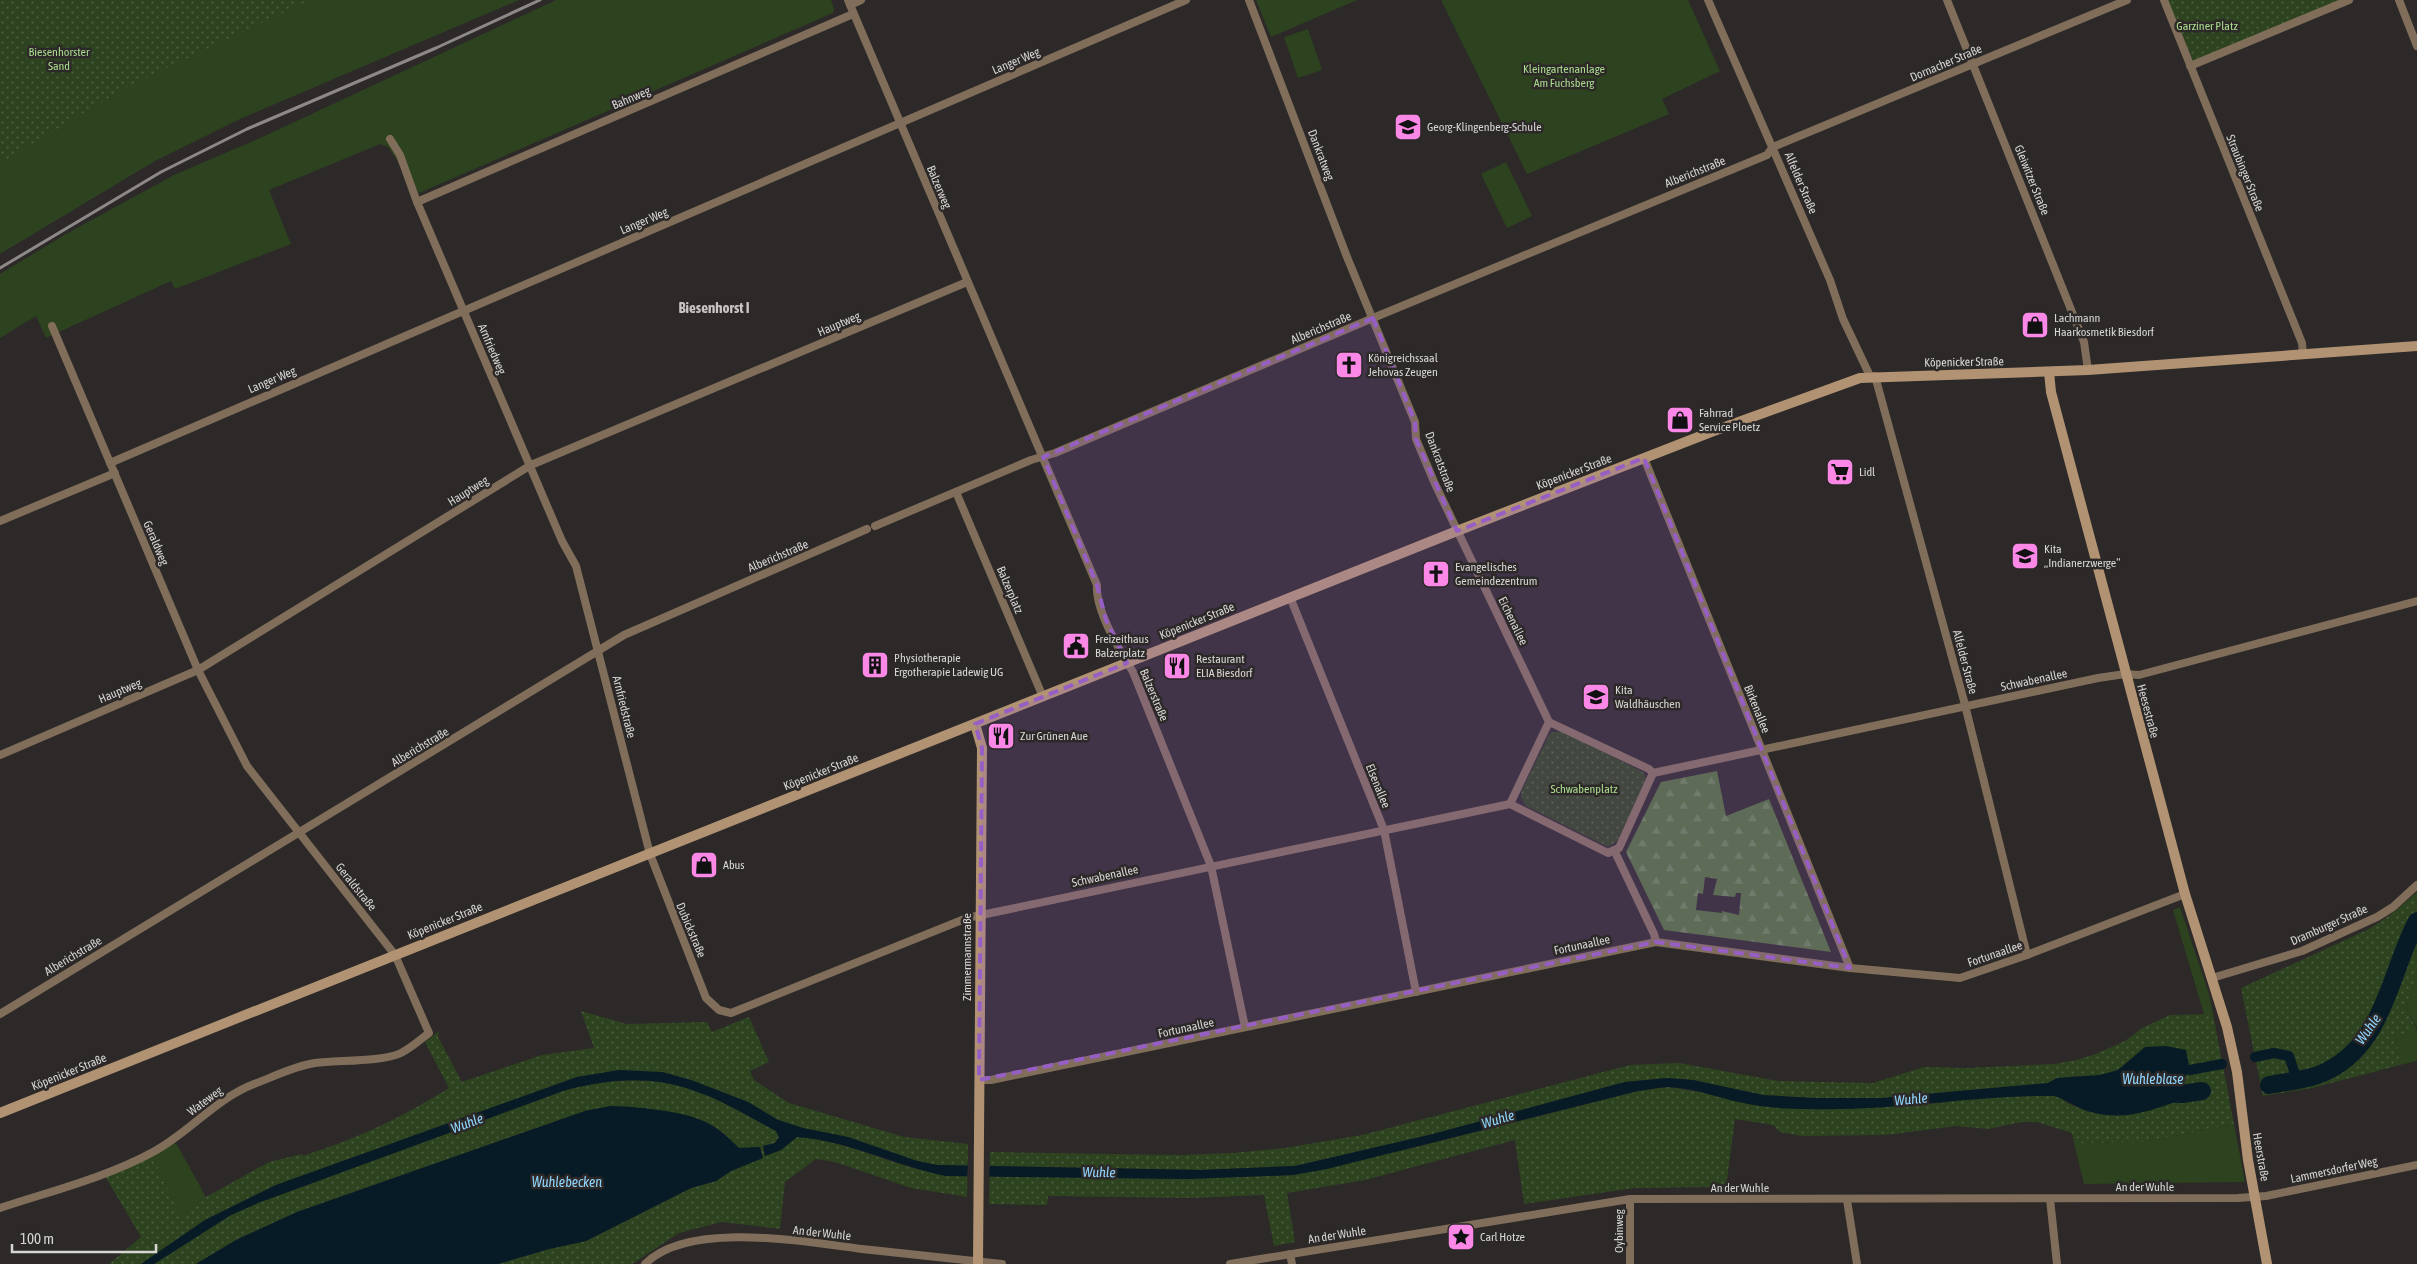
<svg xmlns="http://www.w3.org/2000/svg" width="2417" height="1264" font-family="'Asap Condensed',sans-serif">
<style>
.green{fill:#2d431f}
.forest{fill:url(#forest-firs);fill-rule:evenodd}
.park{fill:url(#park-dots);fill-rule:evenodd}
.water{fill:#071b26}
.pier{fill:#2c2928}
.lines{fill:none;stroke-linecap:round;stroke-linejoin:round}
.canal{stroke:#071b26;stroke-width:10}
.river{stroke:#071b26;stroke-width:18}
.street{stroke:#806d5a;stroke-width:8}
.secondary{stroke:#b19373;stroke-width:10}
.rail{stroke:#8c8988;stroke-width:3}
.marked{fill:#975fc6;fill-opacity:0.2;stroke:#975fc6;stroke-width:4;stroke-dasharray:10 6;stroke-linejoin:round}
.labels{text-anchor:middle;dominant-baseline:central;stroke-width:5;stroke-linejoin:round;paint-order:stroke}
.park-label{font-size:12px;fill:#aada8d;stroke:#2c2928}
.street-label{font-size:12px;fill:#d8d6d5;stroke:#2c2928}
.poi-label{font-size:12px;fill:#d8d6d5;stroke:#2c2928;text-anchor:start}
.water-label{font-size:14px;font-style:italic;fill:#8fd6ff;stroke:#2c2928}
.quarter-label{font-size:15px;font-weight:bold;fill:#c9c5c4;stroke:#2c2928}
</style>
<defs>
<pattern id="forest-firs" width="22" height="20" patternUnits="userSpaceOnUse" patternTransform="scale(1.25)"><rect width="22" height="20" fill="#4f6e3b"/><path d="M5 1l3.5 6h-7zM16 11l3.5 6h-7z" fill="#688256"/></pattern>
<pattern id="park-dots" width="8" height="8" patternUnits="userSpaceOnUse" patternTransform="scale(1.25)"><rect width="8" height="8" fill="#2d431f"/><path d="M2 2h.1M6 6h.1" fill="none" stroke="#4b5d3f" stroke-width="1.8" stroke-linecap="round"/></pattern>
</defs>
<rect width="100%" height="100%" fill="#2c2928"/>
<g class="green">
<path d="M0,0H519L242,118L155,161L0,254Z"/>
<path d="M556,0H831L834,9L833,13L419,193L388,147L380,144L269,190L291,244L175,289L171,281L46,338L36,316L0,338V274L66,234L174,175L258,139Z"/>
<path d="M1256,0H1357L1271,37Z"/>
<path d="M1441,0H1688L1720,71L1662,99L1669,114L1527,174Z"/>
<path d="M1308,29L1322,70L1298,78L1284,37Z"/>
<path d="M1506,162L1532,216L1507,228L1481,174Z"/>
<path d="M2180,907L2209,994L2213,1014H2204L2173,910Z"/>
<path d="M2417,972V1028L2406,1008Z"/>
<path d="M2417,1030V1061L2400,1065L2396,1037Z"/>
<path d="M2234,1124L2245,1182L2084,1184L2074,1143L2145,1142Z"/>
<path d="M176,1143L206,1197L181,1218L152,1155Z"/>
</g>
<path class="forest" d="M1717,771L1726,816L1769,799L1831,952L1664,930L1626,852L1661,782ZM1705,877L1717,879L1713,895L1735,897L1736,893H1741L1739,915L1722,911V913L1696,910L1698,893L1703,894Z"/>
<g class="park">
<path d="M0,0H310L129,86L0,163Z"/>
<path d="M2168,0H2341L2193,61Z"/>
<path d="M1561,731L1643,772L1647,780L1617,841L1608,847L1526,806L1521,797V792L1550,733Z"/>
<path d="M2417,892V972L2406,1008L2417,1030L2396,1037L2400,1065L2312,1088L2263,1096L2241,988L2369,929L2393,913Z"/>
<path d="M581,1011L627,1024L707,1022L712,1032L749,1017L769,1062L750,1071L754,1080L789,1103L904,1137L968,1144L967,1197L911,1188L835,1162L816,1159L785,1182L780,1229L722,1222L679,1233L632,1264H498L549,1249L586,1241L691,1188L716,1181L731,1171L762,1158L760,1147L739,1148L721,1131L701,1120L633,1107L611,1106L585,1111L297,1212L236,1240L196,1264H154L231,1215L258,1203L563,1091C606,1079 650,1075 692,1090C721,1099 749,1117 776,1131L779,1137L775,1143L763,1146L765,1156L781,1150L797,1137C856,1141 907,1176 967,1176V1166L938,1165L917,1161L848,1137L803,1128L778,1120L748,1102L691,1080L662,1072L577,1077L276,1185L205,1220L141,1264H109L141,1237L105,1176L152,1155L181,1217L206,1197L269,1162L302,1154L303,1156C358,1138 399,1119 449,1088L425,1042L439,1031L438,1037L462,1082L542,1055L594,1048Z"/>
<path d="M2213,1014L2234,1124L2145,1142L2074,1143L2072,1133L2037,1122H2022L1988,1129L1956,1126L1886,1135L1802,1136L1780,1132L1773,1125L1735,1119L1726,1187L1634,1188L1524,1204L1515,1140L1365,1180L1287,1193L1295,1242L1274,1246L1264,1195L1191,1198L1048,1196L1047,1205L989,1204L990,1152L1180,1155L1233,1153L1285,1148L1362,1135L1630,1065L1679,1063L1778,1081L1873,1083L1924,1067L1967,1068L2054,1064L2077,1060L2096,1054L2125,1041L2142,1028L2170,1015ZM2145,1048L2087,1111L2071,1105L2057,1096H1988L1941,1103L1884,1107L1807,1109L1754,1105L1700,1092L1668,1087L1638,1091L1413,1148L1293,1175L1188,1179L990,1176V1166L1201,1170L1295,1166L1433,1134L1625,1082L1667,1078L1693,1080L1763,1095L1814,1098H1882L2048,1083C2069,1071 2096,1081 2117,1070C2127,1065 2136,1055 2145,1048Z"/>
</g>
<g class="water">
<path d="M2166,1046L2186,1050L2190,1070L2181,1082L2183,1099C2150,1111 2123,1122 2087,1111C2079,1108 2059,1096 2053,1096C1971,1095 1890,1112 1807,1109C1790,1109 1771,1108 1754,1105C1725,1101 1698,1088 1669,1087C1659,1087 1648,1090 1638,1091L1327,1169L1293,1175L1188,1179L945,1176C895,1165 849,1141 797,1137L781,1150L765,1156L763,1146L775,1143L779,1137L776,1131C749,1117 721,1099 692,1090C650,1075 606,1079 563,1091L258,1203L231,1215L154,1264H141L205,1220L276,1185L577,1077L619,1070L662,1072L691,1080L748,1102L778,1120L803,1128L848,1137L917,1161L937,1165L1201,1170L1295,1166L1433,1134L1625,1082L1667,1078L1693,1080L1763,1095L1814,1098H1882L2048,1083L2057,1078L2100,1075L2118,1070L2145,1047Z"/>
<path d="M611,1106C638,1107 676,1110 701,1120C716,1126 728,1137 739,1148L760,1147L763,1158L731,1171L716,1181L691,1188L586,1241L549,1249L498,1264H196L236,1240L297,1212L585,1111Z"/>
</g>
<path class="pier" d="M968,1163H990L989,1178H967Z"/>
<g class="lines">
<g class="canal">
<path d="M2255,1057L2274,1053L2289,1056L2297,1080"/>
<path d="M2190,1070L2222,1064"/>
</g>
<g class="river">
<path d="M2269,1085C2289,1081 2311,1080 2329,1070C2385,1041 2390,972 2417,921"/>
<path d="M2160,1093L2182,1094L2202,1091"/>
</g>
<g class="street">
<path d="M848,0L1097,585C1095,610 1120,651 1133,672L1211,866L1245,1027"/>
<path d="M1249,0L1347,257L1415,422L1416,439L1435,484L1549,722"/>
<path d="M1708,0L1830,280L1843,319L1870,376"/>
<path d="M1947,0L2084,342L2088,370"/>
<path d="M2164,0L2302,343L2303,354"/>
<path d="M2399,0L2417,46"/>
<path d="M850,5L861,0"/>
<path d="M2190,66L2349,0"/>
<path d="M390,139L400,155L417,202L562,541L576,566L650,854L706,998L719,1010L731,1013L967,918L1510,804"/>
<path d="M417,202L853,14"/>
<path d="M1875,376L1964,701L2027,955"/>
<path d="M1644,458L1850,968"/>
<path d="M110,463L1186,0"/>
<path d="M956,492L1043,697"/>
<path d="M0,521L115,473"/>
<path d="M875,526L1031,460L1055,453L1373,318L1767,155L1773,147L2127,0"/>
<path d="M1290,597L1384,830L1416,992"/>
<path d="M1549,722L1649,769L1653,773L1619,848L1608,853L1510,804Z"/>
<path d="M0,755L198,670L531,465L967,282"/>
<path d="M1653,773L2098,678L2125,674L2139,675L2417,601"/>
<path d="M1615,852L1654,934L1656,942"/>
<path d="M2212,978L2302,951L2377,917L2393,907L2417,885"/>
<path d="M0,1014L624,635L867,529"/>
<path d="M979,1080H991L1656,942L1850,968L1960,978L2027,955L2185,894"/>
<path d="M2050,1199L2057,1264"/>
<path d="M1847,1200L1857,1264"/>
<path d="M0,1208C51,1191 105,1178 153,1152C189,1133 215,1099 254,1084C273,1077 294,1066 315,1063C337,1060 382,1062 401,1053C411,1048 420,1040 429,1033L395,955L247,766L198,670L52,326"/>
<path d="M1290,1254L1292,1264"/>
<path d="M645,1264C689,1220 806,1242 862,1249C909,1254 955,1259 1002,1264"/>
<path d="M1230,1264L1630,1199L2238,1198L2266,1196L2417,1165"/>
<path d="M1630,1264V1199"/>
</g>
<g class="secondary">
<path d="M2049,372L2051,392L2185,894L2227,1027L2237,1072L2248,1160L2267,1264"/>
<path d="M975,724L982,748L978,1264"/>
<path d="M0,1113L1457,531L1711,432L1860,378L2088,370L2417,346"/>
</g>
<path class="rail" d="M0,268L161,172L247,129L436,48L540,0"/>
</g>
<path class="marked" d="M1373,318L1415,422L1416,439L1457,531L1644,458L1850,968L1656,942L979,1080L982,748L975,724L1127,663L1106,620L1097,585L1043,457Z"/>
<defs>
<g id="school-square" transform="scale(1.4375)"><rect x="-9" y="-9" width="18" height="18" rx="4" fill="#fb87e6" stroke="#2c2928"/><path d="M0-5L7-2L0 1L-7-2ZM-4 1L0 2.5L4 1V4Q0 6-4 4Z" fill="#111"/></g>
<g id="shop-square" transform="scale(1.4375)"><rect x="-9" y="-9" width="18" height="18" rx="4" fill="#fb87e6" stroke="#2c2928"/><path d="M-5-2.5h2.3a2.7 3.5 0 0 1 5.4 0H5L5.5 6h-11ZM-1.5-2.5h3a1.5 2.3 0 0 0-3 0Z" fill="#111"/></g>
<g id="church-square" transform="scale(1.4375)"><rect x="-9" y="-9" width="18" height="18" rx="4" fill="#fb87e6" stroke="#2c2928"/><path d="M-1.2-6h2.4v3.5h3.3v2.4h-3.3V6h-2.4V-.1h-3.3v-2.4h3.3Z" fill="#111"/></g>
<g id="supermarket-square" transform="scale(1.4375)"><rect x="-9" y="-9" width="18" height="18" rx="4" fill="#fb87e6" stroke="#2c2928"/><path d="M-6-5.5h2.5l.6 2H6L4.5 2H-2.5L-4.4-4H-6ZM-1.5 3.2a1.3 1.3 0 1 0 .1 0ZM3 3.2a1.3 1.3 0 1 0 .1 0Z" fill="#111"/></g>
<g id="civic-square" transform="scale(1.4375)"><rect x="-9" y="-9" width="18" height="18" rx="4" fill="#fb87e6" stroke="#2c2928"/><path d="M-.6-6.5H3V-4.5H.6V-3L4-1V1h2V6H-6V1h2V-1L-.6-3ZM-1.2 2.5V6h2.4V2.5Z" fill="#111"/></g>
<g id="building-square" transform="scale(1.4375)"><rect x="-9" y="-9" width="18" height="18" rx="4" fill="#fb87e6" stroke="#2c2928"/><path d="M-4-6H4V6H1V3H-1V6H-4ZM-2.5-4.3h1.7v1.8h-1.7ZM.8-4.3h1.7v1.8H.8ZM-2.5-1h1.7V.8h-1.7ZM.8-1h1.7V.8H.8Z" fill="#111"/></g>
<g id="restaurant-square" transform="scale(1.4375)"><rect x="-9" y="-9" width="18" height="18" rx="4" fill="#fb87e6" stroke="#2c2928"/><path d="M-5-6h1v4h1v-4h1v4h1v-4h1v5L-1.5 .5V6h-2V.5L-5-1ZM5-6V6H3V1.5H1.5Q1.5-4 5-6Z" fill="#111"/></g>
<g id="sight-square" transform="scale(1.4375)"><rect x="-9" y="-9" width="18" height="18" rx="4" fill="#fb87e6" stroke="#2c2928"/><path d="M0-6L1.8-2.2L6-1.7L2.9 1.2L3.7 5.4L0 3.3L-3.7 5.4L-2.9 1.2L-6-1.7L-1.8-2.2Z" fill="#111"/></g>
</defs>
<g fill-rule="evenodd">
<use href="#school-square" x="1408" y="127"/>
<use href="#shop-square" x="2035" y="325"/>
<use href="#church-square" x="1349" y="365"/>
<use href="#shop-square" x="1680" y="420"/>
<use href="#supermarket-square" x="1840" y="472"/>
<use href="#school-square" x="2025" y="556"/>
<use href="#church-square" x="1436" y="574"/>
<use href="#civic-square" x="1076" y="646"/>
<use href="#building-square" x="875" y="665"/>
<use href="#restaurant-square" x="1177" y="666"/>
<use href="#school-square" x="1596" y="697"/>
<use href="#restaurant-square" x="1001" y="736"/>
<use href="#shop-square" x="704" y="865"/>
<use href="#sight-square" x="1461" y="1237"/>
</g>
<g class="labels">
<g class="park-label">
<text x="2207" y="26">Garziner Platz</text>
<text x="59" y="52">Biesenhorster<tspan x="59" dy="14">Sand</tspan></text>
<text x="1564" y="69">Kleingartenanlage<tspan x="1564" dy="14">Am Fuchsberg</tspan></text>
<text x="1584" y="789">Schwabenplatz</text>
</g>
<g class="street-label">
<text transform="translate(1016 61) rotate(-23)">Langer Weg</text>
<text transform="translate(1946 63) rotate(-23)">Dornacher Straße</text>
<text transform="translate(631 98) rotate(-23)">Bahnweg</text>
<text transform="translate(1321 155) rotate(69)">Dankratweg</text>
<text transform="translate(1695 172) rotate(-22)">Alberichstraße</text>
<text transform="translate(2245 173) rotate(68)">Straubinger Straße</text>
<text transform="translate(2032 180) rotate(68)">Gleiwitzer Straße</text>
<text transform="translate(1801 183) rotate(67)">Alfelder Straße</text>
<text transform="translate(939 187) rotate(67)">Balzerweg</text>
<text transform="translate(644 221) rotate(-23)">Langer Weg</text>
<text transform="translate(839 324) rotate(-23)">Hauptweg</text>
<text transform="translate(1321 328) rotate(-23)">Alberichstraße</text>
<text transform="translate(492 349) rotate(67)">Arnfriedweg</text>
<text transform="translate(1964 362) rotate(-1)">Köpenicker Straße</text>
<text transform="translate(272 380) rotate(-23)">Langer Weg</text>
<text transform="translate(1440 462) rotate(69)">Dankratstraße</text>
<text transform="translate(1574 472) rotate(-21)">Köpenicker Straße</text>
<text transform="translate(468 491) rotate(-32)">Hauptweg</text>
<text transform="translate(156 543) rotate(67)">Geraldweg</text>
<text transform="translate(778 556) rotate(-23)">Alberichstraße</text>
<text transform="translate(1010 590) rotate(67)">Balzerplatz</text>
<text transform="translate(1197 621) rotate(-22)">Köpenicker Straße</text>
<text transform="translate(1513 621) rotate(64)">Eichenallee</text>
<text transform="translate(1965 662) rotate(75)">Alfelder Straße</text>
<text transform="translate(2034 680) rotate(-12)">Schwabenallee</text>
<text transform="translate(120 691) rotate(-23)">Hauptweg</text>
<text transform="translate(1154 695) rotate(67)">Balzerstraße</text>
<text transform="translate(624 707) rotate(76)">Arnfriedstraße</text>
<text transform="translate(1757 709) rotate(68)">Birkenallee</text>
<text transform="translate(2148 711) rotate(75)">Heesestraße</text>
<text transform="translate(420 747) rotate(-31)">Alberichstraße</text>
<text transform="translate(821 772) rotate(-22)">Köpenicker Straße</text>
<text transform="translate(1378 786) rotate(68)">Elsenallee</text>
<text transform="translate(1105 876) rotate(-12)">Schwabenallee</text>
<text transform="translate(356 887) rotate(51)">Geraldstraße</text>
<text transform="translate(445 921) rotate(-22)">Köpenicker Straße</text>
<text transform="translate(2329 925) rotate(-24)">Dramburger Straße</text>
<text transform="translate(691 930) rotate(67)">Dubickstraße</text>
<text transform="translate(1582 945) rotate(-12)">Fortunaallee</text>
<text transform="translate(1995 954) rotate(-19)">Fortunaallee</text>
<text transform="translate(73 956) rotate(-31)">Alberichstraße</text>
<text transform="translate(967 957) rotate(-90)">Zimmermannstraße</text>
<text transform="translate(1186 1028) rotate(-12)">Fortunaallee</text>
<text transform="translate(69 1072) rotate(-22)">Köpenicker Straße</text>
<text transform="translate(205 1101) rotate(-37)">Wateweg</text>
<text transform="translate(2261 1157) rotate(80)">Heerstraße</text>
<text transform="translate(2334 1170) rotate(-12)">Lammersdorfer Weg</text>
<text x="2145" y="1187">An der Wuhle</text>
<text x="1740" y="1188">An der Wuhle</text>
<text transform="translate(1619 1231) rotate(-90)">Oybinweg</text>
<text transform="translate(822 1233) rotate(6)">An der Wuhle</text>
<text transform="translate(1337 1235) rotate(-9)">An der Wuhle</text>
</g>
<g class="poi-label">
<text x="1427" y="127">Georg-Klingenberg-Schule</text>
<text x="2054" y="318">Lachmann<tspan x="2054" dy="14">Haarkosmetik Biesdorf</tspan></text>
<text x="1368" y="358">Königreichssaal<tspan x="1368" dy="14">Jehovas Zeugen</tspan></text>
<text x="1699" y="413">Fahrrad<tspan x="1699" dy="14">Service Ploetz</tspan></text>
<text x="1859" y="472">Lidl</text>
<text x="2044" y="549">Kita<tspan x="2044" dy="14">„Indianerzwerge“</tspan></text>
<text x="1455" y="567">Evangelisches<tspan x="1455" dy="14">Gemeindezentrum</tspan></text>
<text x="1095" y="639">Freizeithaus<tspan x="1095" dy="14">Balzerplatz</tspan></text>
<text x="894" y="658">Physiotherapie<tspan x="894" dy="14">Ergotherapie Ladewig UG</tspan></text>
<text x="1196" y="659">Restaurant<tspan x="1196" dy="14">ELIA Biesdorf</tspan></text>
<text x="1615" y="690">Kita<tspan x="1615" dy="14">Waldhäuschen</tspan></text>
<text x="1020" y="736">Zur Grünen Aue</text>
<text x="723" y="865">Abus</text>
<text x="1480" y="1237">Carl Hotze</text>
</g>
<g class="water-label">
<text transform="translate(2368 1029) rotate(-55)">Wuhle</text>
<text x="2153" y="1079">Wuhleblase</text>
<text transform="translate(1911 1099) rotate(-5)">Wuhle</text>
<text transform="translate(1498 1119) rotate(-16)">Wuhle</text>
<text transform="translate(467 1123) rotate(-20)">Wuhle</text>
<text transform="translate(1099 1172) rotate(1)">Wuhle</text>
<text x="567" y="1182">Wuhlebecken</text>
</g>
<g class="quarter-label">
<text x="714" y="307">Biesenhorst I</text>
</g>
</g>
<path d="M12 1244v8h144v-8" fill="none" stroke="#d8d6d5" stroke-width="2.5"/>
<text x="20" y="1244" font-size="15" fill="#d8d6d5" stroke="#2c2928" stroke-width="4" paint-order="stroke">100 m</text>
</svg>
